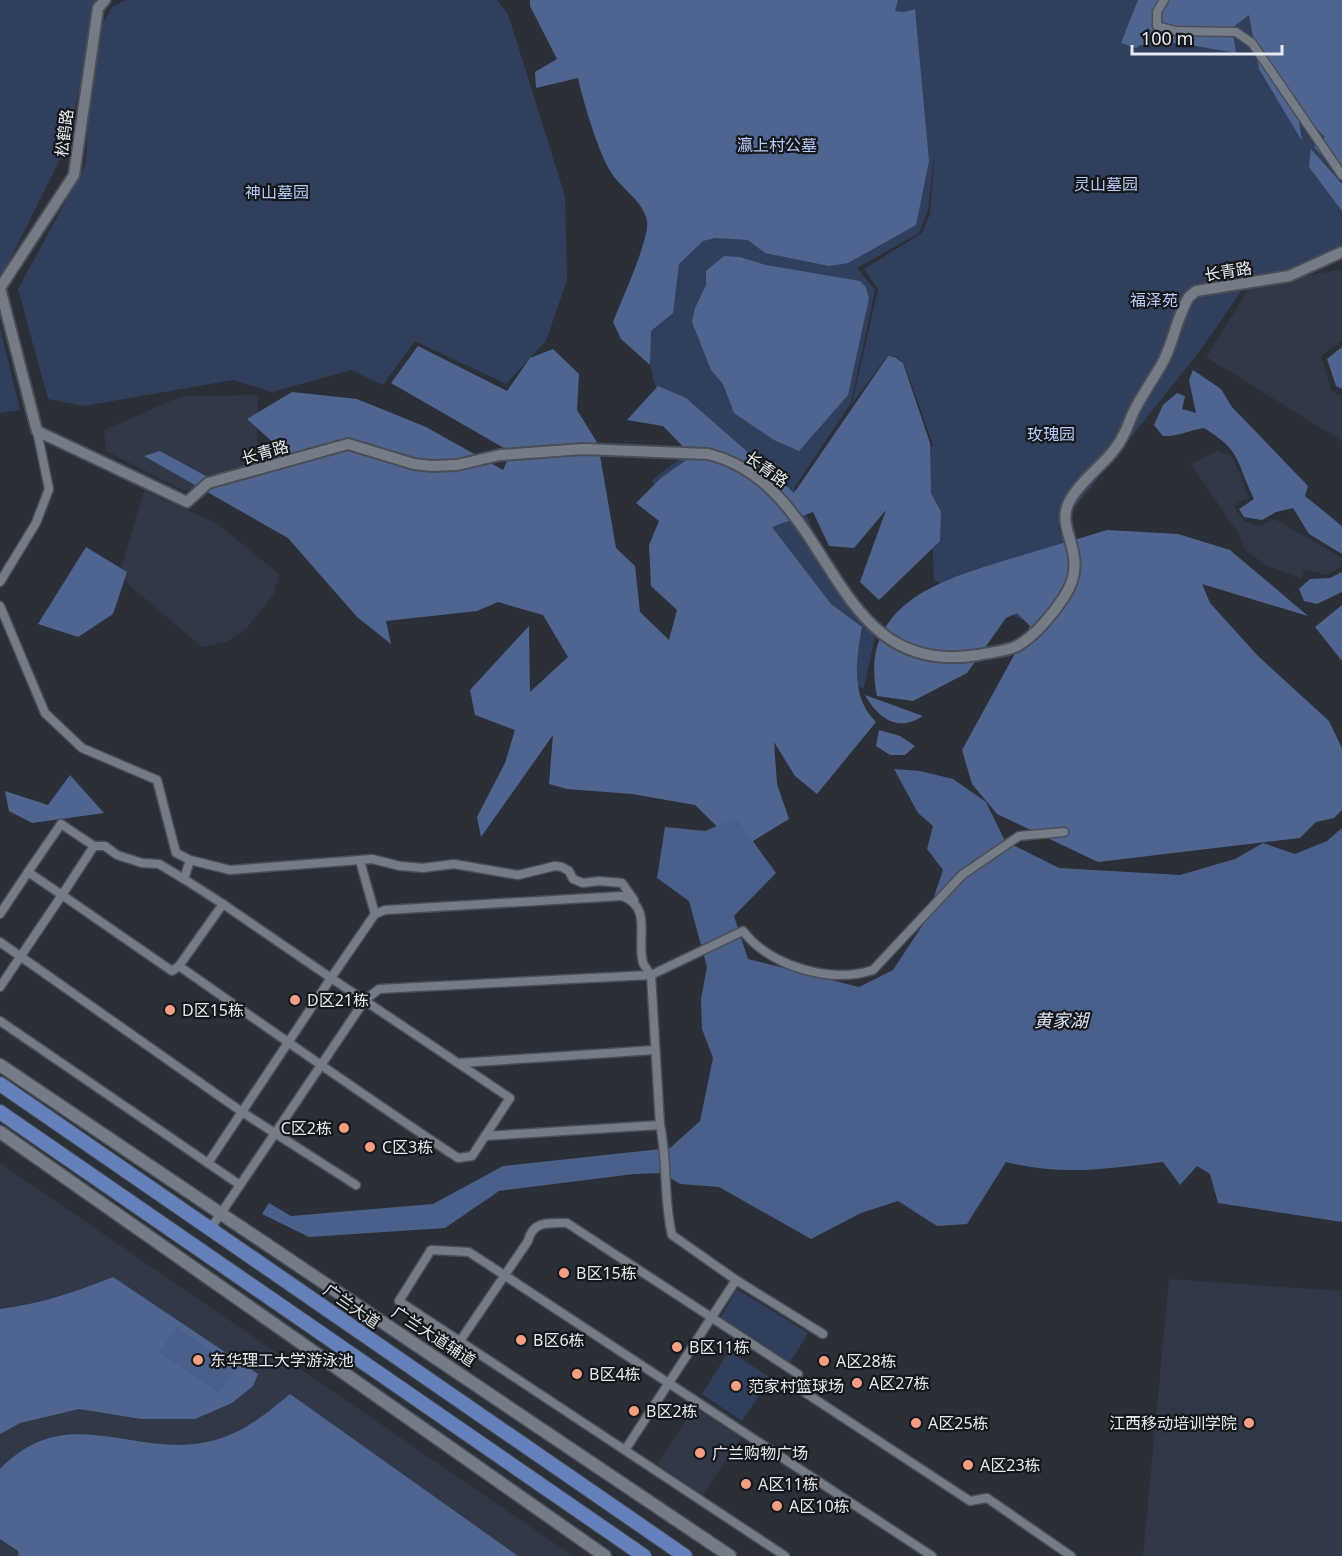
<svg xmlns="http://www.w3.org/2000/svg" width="1342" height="1556" font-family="'Noto Sans','Noto Sans SC',sans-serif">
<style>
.built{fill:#313847}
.green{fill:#303f5b}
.forest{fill:#4f6590}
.water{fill:#4a608b}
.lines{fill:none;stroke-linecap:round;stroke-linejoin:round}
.minor-casing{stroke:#4a4e56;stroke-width:11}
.tertiary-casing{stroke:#4a4e56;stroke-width:14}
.secondary-casing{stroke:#4a4e56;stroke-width:15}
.primary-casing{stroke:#4a4e56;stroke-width:16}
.minor{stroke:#767c87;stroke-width:8}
.tertiary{stroke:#767c87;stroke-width:10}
.secondary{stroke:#767c87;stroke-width:12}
.primary{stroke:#6481bb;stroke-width:14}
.poi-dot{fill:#f39f84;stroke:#15171b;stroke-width:2}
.labels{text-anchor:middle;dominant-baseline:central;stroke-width:4.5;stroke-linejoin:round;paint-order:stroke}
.street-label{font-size:16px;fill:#e6e9ef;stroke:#15171b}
.park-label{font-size:16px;fill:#b7ccf6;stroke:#15171b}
.poi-label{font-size:16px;fill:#e6e9ef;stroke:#15171b;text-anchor:start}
.water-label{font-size:18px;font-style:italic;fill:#dbe3f1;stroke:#15171b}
</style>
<rect width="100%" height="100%" fill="#2b2f38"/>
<g class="built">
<path d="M1342,269V340L1321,356L1331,390L1342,396V441L1206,357L1250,287Z"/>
<path d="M258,395L257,463L185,491L106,451L104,430L182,396Z"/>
<path d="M1217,451L1232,456L1249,498L1233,505L1244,521L1261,526L1275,519L1342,558V566L1327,575L1304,570L1302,579L1266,565L1245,550L1238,533L1191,464Z"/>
<path d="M144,491L215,522L279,574L274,594L246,629L226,642L202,647L129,585L121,569Z"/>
<path d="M0,1163L573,1556H0Z"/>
<path d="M1169,1279L1342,1291V1556H1143Z"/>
<path d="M694,1407L741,1437L703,1495L657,1465Z"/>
</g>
<g class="green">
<path d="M0,0H98L67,145L0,280Z"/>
<path d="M127,0H497L508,14L565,196L567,280L546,341L506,384L415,341L383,385L351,370L272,392L233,380L84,406L48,399L18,289L86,164L90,75L97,33L113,6Z"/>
<path d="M565,0H923V3L924,0H1241L1342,150V253L1244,287L1200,351L1058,528L1074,560L1034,625L934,580L928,449L933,445L904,363L895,356H887L852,404L878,289L864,269L922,233L930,214L935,150L928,210L919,233L857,268L875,290L851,403L794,488L816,536L876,632L864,688L843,684L678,542L652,480L695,447L670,425L653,379L644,329L653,230Z"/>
<path d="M0,328L20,410L0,413Z"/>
<path d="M737,1289L808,1333L789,1364L720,1318Z"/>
<path d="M729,1351L771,1378L742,1421L702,1394Z"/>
</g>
<g class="forest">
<path d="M530,0H898L895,11L904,12L915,9L929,161L916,225L848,263L829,266L765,253L748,240L715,238L703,241L679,264L673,313L651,331L650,365L621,339L613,322C621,302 650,238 647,221C644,202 622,189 612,174C599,155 583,101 578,78L536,88L535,72L557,59L530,6Z"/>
<path d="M1138,0H1342V177L1314,147L1325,137L1309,121L1299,122L1302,141L1259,69L1249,15L1232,28L1236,53L1179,43L1141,45L1136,48L1121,43Z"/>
<path d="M1311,149L1342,184V211L1309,167Z"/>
<path d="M724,256L740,257L766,265L860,281L865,286L869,298L848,395L799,451L774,440L734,413L723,384L711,370L692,322L695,308L706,285V271Z"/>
<path d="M418,346L507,391L530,358L553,349L579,374L577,410L598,444L616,548L635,566L640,612L669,640L677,610L651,586L649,545L659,521L636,503L661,478L692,456L663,426L627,420L658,386L686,398L794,493L888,356L895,357L903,363L930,443L931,493L941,512L940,541L879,600L860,582L886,510L854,548L829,546L813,512L772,527L831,604L862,627C856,660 850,696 876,722L817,794L795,776L774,742L777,784L789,819L740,849L695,805L632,794L567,789L549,784L553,735L481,837L477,817L505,763L515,730L475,715L470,690L529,626L530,692L568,657L543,615L498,602L477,611L386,621L391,644L357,617L288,538L144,456L160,451L215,481L259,472L277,446L247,419L292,392L357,399L426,427L503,470L511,452L391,383Z"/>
<path d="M1342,347V389L1336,386L1327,359Z"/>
<path d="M1193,370L1221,389L1232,407L1308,486L1305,496L1342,526V554L1309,534L1293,508L1276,512L1262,520L1244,517L1239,509L1254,499C1236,462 1242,451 1204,428C1189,430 1178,437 1163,436L1154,425L1163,405L1177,393L1185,396L1182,409L1196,413L1189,380Z"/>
<path d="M1107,530L1178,534L1230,550L1308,616L1202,584L1210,603L1258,656L1329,721L1342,748V810L1334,818L1316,822L1300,838L1098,862L997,814L972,784L962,750L1030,626L1017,613L1006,618L967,673L913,701L877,696C858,604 940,580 1010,559C1042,549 1075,540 1107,530Z"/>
<path d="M86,547L127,572L113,614L78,637L38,624Z"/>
<path d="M1342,572V592L1317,604L1304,601L1299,589L1310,579L1330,578Z"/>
<path d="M1342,605V661L1315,627Z"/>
<path d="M865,695L923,716C897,733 878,718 865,695Z"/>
<path d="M879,730L900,736L915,746L905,755H890L876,746Z"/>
<path d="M70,775L104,813L32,823L9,811L5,791L48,805Z"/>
<path d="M113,1277L258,1374L253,1386L232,1403L195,1419H141L79,1409L20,1423L0,1434V1309C40,1304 75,1292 113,1277Z"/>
<path d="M290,1394L518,1556H19L18,1551L0,1539V1469C67,1400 132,1458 207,1442C240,1435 264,1416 290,1394Z"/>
</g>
<g class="water">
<path d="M894,769L920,771L953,779L986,802L1005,841L1059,868L1180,875L1235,859L1263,843L1295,854L1327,841L1342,828V1222L1218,1203L1210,1174L1197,1166L1180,1185L1163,1162C1104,1169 1065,1176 1006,1162L967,1224L937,1226L898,1201L861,1213L811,1239L719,1187L680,1184L662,1173L634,1174L499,1191L445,1228L309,1237L262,1214L269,1203L291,1216L433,1204L503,1166L670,1148L700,1121L713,1058L702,1029L701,999L707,967L689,901L657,878L665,827L705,831L736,818L776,873L734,916L748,959L859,987L893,970L926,920L943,870L927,849L933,826L918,813Z"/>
<path d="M177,1327L236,1369L219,1393L159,1352Z"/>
</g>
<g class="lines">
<g class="minor-casing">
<g id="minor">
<path d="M1164,0L1157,12V26L1176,31L1236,32L1252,43L1342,175"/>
<path d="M0,582L36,523L49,489L37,431"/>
<path d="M0,606L45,713L82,748L157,780L176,853L190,860L184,879L223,904L179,966"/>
<path d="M190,860L230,870L372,859L400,866L423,868L454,864L518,875L555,866L562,867L569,871L573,879L583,883L599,881L622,883L634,900"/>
<path d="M360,861L375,914"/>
<path d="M28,872L61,824L94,846"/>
<path d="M223,904L331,978L375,914L385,910L622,896C653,907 636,938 643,963C645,967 648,971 651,975L743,931C770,966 830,984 873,970L962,875L1019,836L1064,832"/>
<path d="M0,914L28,872L62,895L94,846H105L117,855L142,863L159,864L184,879"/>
<path d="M0,942L242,1112L356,1185"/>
<path d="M0,987L62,895L172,971L179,966C272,1031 364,1096 458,1158L472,1156L510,1098L331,978L208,1163"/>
<path d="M0,1021L240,1185"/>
<path d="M459,1063L655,1050"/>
<path d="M660,1125C668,1161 663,1198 672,1235L736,1280L823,1334"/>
<path d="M211,1228L365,1000L379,989L651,975L660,1125L485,1136"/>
<path d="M460,1341L528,1241C533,1220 550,1223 567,1223L798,1374"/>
<path d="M792,1384L970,1501L987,1498L1071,1556"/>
<path d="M625,1450L736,1280"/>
<path d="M785,1556L399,1301L431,1250L469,1252L932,1556"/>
</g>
</g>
<g class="tertiary-casing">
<path id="tertiary" d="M105,0L98,8L74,175L0,288L37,431L187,502L208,483L348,444L414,464L432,466L457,465L500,455L583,449L708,454C838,486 824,680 978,655C990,652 1006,652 1017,646C1035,636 1053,614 1064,597C1092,555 1054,531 1069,502C1082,477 1111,461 1123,436C1128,427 1130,419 1134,411C1143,393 1155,377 1164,360C1174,340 1177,316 1189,297L1196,291L1289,276L1342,252"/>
</g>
<g class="secondary-casing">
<g id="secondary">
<path d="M0,1065L730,1556"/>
<path d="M0,1132L605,1556"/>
</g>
</g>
<g class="primary-casing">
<g id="primary">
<path d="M0,1084L685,1556"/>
<path d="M0,1112L644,1556"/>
</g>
</g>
<use href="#minor" class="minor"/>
<use href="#tertiary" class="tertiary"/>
<use href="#secondary" class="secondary"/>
<use href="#primary" class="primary"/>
</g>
<g class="poi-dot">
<circle cx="295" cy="1000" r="6"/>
<circle cx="170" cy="1010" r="6"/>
<circle cx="344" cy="1128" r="6"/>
<circle cx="370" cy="1147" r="6"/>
<circle cx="564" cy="1273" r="6"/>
<circle cx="521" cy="1340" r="6"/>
<circle cx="677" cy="1347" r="6"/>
<circle cx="198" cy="1360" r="6"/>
<circle cx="824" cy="1361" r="6"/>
<circle cx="577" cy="1374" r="6"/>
<circle cx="857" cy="1383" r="6"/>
<circle cx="736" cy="1386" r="6"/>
<circle cx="634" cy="1411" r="6"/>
<circle cx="916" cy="1423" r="6"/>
<circle cx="1249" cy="1423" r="6"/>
<circle cx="700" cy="1453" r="6"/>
<circle cx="968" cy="1465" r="6"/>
<circle cx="746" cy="1484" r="6"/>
<circle cx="777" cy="1506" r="6"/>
</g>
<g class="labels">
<g class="street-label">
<text transform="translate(64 133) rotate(-83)">松鹤路</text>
<text transform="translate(1228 271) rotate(-9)">长青路</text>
<text transform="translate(265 452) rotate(-16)">长青路</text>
<text transform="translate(767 469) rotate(36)">长青路</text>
<text transform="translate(352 1306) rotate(35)">广兰大道</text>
<text transform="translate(434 1336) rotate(33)">广兰大道辅道</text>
</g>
<g class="park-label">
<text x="777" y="145">瀛上村公墓</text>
<text x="1106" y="184">灵山墓园</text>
<text x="277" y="192">神山墓园</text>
<text x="1154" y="300">福泽苑</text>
<text x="1051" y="434">玫瑰园</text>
</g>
<g class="poi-label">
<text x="307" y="1000">D区21栋</text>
<text x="182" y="1010">D区15栋</text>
<text x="332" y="1128" text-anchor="end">C区2栋</text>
<text x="382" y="1147">C区3栋</text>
<text x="576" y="1273">B区15栋</text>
<text x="533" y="1340">B区6栋</text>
<text x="689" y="1347">B区11栋</text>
<text x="210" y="1360">东华理工大学游泳池</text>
<text x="836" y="1361">A区28栋</text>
<text x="589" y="1374">B区4栋</text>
<text x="869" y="1383">A区27栋</text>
<text x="748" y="1386">范家村篮球场</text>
<text x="646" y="1411">B区2栋</text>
<text x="928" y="1423">A区25栋</text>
<text x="1237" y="1423" text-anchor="end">江西移动培训学院</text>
<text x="712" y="1453">广兰购物广场</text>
<text x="980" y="1465">A区23栋</text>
<text x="758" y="1484">A区11栋</text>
<text x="789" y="1506">A区10栋</text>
</g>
<g class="water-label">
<text x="1061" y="1020">黄家湖</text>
</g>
</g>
<path d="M1132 45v9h150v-9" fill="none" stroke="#e6e9ef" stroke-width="3"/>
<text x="1141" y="45" font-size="18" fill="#e6e9ef" stroke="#15171b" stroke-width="4.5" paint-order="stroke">100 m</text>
</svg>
